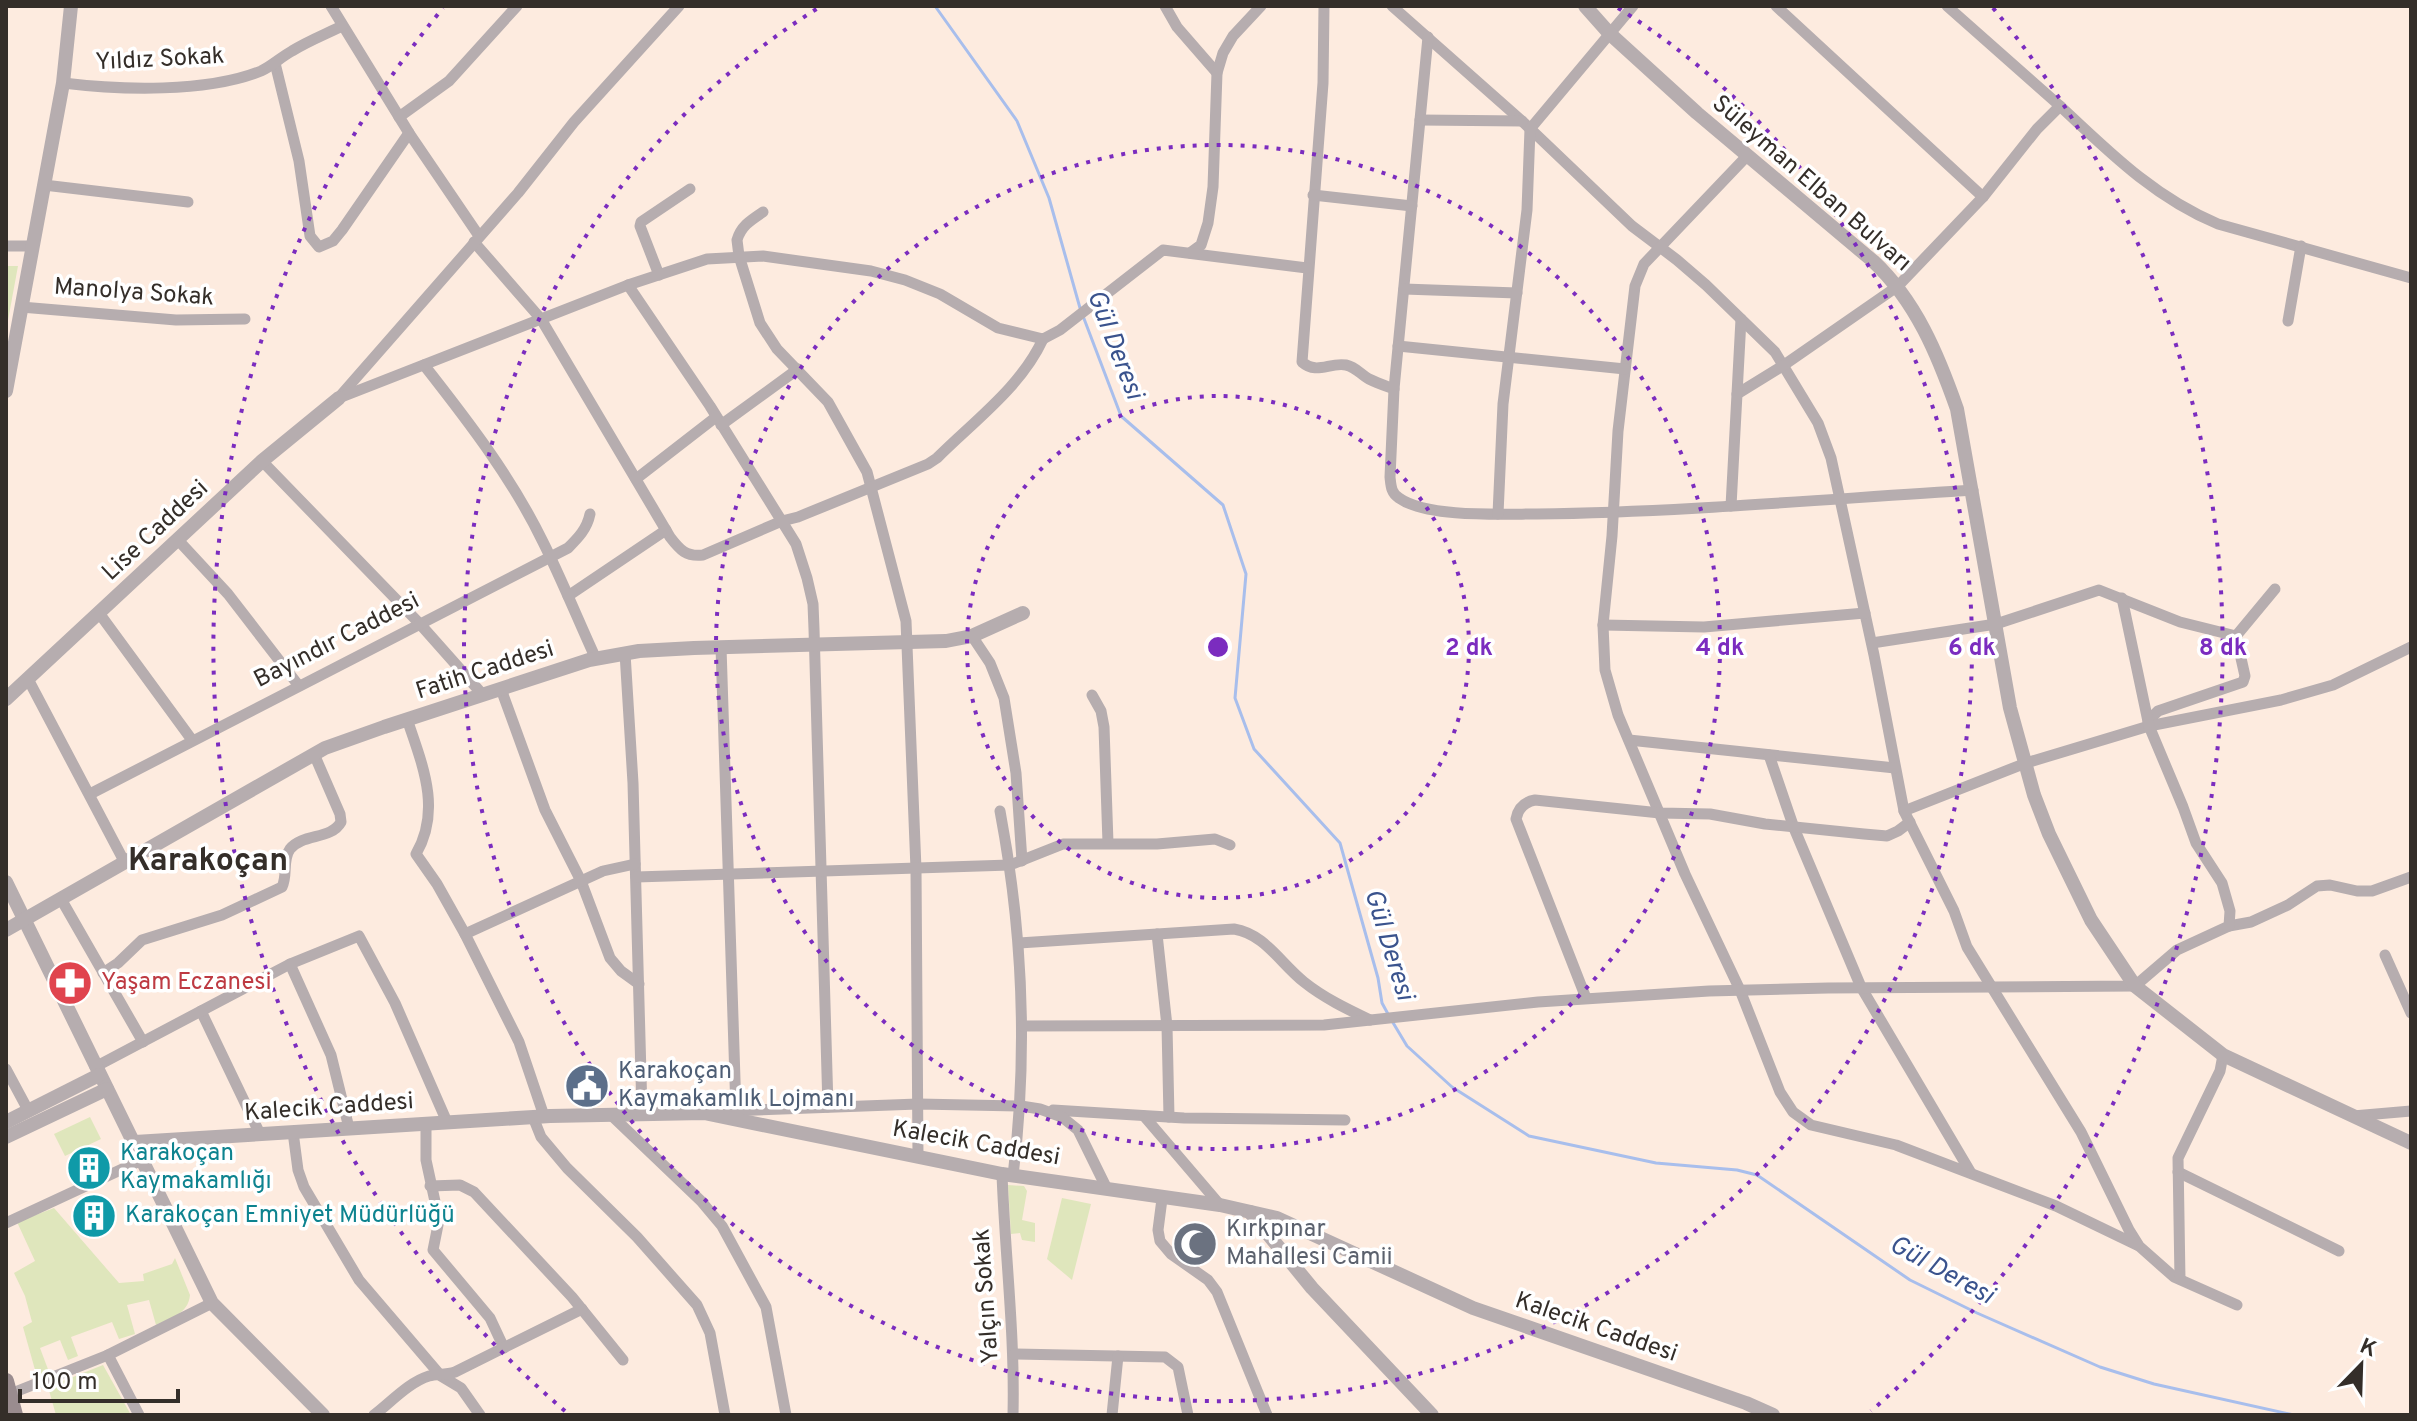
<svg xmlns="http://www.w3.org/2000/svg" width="2417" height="1421" font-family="Overpass,sans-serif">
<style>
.green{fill:#dfe6bc}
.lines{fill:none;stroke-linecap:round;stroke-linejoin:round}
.stream{stroke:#a8beec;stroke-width:3}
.minor{stroke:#b6adaf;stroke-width:11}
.tertiary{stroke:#b6adaf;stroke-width:14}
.secondary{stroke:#9a8c8f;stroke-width:16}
.ring{fill:none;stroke:#7b2cbf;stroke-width:4;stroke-dasharray:4 8}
.labels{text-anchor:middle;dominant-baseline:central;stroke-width:7;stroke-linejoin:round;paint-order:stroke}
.street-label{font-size:24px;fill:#342e29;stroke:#fff}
.health-label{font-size:24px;fill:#be3a42;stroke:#fff;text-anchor:start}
.service-label{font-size:24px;fill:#4e5e75;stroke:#fff;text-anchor:start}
.culture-label{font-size:24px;fill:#0d838f;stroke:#fff;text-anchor:start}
.worship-label{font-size:24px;fill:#5b616d;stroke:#fff;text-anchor:start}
.water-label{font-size:26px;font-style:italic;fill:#3a538d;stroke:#fff}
.district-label{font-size:32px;font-weight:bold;fill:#342e29;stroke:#fff}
.centre{fill:#7b2cbf;stroke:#fff;stroke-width:4}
.ring-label{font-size:24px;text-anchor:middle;font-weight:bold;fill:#7b2cbf;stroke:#fff;stroke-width:7;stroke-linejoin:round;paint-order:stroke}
</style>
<rect width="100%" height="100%" fill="#fdebdf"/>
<g class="green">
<path d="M6,266H18L6,331Z"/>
<path d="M90,1117L101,1139L65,1156L54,1134Z"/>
<path d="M1008,1185L1024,1186L1027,1191L1022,1220L1035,1223V1242L1022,1240L1020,1233L1011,1234Z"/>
<path d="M1062,1198L1091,1204L1072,1280L1047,1259Z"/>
<path d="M54,1208L119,1283L144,1281L143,1274L172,1264L175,1258L190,1295C188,1314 172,1317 156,1325L149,1300L127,1305L135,1334L119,1339L112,1322L71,1337L78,1356L68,1360L60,1340L40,1348L49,1372L37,1377L23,1327L32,1322L25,1296L14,1273L35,1261L17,1222Z"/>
<path d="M103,1365L131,1415H56L48,1387Z"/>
</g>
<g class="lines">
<g class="stream">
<path d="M935,6L1017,121L1049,198L1080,308"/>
<path d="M1083,316L1121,416L1223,505L1246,574L1235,698L1254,749L1340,843L1378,978L1382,1003L1388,1014"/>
<path d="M1392,1021L1407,1046L1452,1087L1529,1136L1656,1163L1737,1170L1757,1175L1910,1280L1977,1313L2100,1367L2154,1384L2294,1415"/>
</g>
<g class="minor">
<path d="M331,6L409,133L479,236"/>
<path d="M1165,6L1177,27L1217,73"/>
<path d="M1324,6L1323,83L1302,362C1317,375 1329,362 1346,365C1356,367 1361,375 1369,379C1377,383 1386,386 1394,389"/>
<path d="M1392,6L1522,121L1632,226L1677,260L1706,285L1775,352L1818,423L1831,458L1874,655L1904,811L1954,911L1967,947L2081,1132L2129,1230L2139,1246L2174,1277L2237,1305"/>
<path d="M1776,6L1983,197"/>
<path d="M1428,37L1394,389L1390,477C1391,486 1391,493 1399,498C1427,518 1503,514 1537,514C1682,512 1827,499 1973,490"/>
<path d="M275,63L299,161L310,236L319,247L333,241L342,230L409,133"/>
<path d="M63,83C120,90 207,93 261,71C272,66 281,57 292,51C308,41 326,34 342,26"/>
<path d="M2060,106C2109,152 2155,198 2218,224L2411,278"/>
<path d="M399,117L449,81L517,6"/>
<path d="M1420,120L1522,121"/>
<path d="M1747,156L1644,264L1635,286L1618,431L1612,536L1603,625L1605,670L1618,715L1685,874L1740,990L1780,1092L1793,1112L1811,1125L1896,1145L2056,1206L2137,1245"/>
<path d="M44,185L188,202"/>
<path d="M1313,195L1412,206"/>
<path d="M763,212C751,220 741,226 737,240L739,256L760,323L777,349L828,402L867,472L906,621L916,869L918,1157"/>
<path d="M474,242L541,319L670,537C680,550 686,557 703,555L782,521L798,517L928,464L937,458C974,421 1021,387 1043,339"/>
<path d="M6,246H32"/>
<path d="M1190,253L1201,245L1208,223L1213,187L1217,73L1223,53L1233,36L1261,6"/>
<path d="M659,275L640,226L641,222L690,189"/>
<path d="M628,285L710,406L796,544L807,578L813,604L814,629L828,1107"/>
<path d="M1404,289L1517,293"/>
<path d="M21,307L176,320L245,319"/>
<path d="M2288,321L2301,246"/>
<path d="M1398,346L1625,369"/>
<path d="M424,365C468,421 512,478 543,542C562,580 578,620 596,659"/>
<path d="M1737,394L1784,365L1898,286L1983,197L2037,129L2060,106L1947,6"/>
<path d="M341,395L518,193L574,122L679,6"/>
<path d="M339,398L628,285L707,259L763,256L871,271L905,280L940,294L998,328L1043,339L1060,330L1163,250L1307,268"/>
<path d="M721,425L798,369"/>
<path d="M262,461L420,624L483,695"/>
<path d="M636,479L716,417"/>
<path d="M1731,506L1741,319"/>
<path d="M1498,514L1503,404L1527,210L1530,129L1633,6"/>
<path d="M178,540L228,594L299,686"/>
<path d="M568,596L666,530"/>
<path d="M99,613L192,740"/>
<path d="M1603,625L1704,627L1865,613"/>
<path d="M972,636L990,663L1004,698L1016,773L1022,861"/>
<path d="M2236,636L2275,589"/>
<path d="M1872,643L1996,624L2099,590L2180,622L2236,636"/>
<path d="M721,647L736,1111"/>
<path d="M625,653L633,783L642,1112"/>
<path d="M28,679L124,861"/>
<path d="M501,689L545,810L581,881L610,958L621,971L639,984"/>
<path d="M1092,695L1101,711L1104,727L1108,843"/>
<path d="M407,719C422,764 442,809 416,854L437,884L465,934"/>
<path d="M2148,721L2158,711L2243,682L2245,676L2236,636"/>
<path d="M1629,740L1895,768"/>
<path d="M1769,755L1794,828L1861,987L1971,1173"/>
<path d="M90,794L568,548C578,538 587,529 590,514"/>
<path d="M1000,811C1023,932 1028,1053 1013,1176"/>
<path d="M1904,811L2026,763L2149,726L2281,700L2333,685L2411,647"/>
<path d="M636,877L1010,865L1063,844H1157L1215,839L1230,845"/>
<path d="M61,899L143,1042"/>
<path d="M2229,926L2251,922L2288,905L2317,886L2330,885L2357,891H2372L2411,877"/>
<path d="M1157,934L1167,1026L1169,1117"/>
<path d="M1019,943L1234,929C1265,934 1280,963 1304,982C1324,998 1347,1009 1370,1020"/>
<path d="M2385,955L2411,1013"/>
<path d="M290,964L331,1055L349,1128"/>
<path d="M103,973L118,963L142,940L222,915L282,887C288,875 282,860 290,849C303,833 331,840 341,822L340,814L314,754"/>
<path d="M1586,998L1516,819C1518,808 1524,802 1535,800L1660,813L1710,814L1765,824L1864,834L1887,836L1898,831L1910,822"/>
<path d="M201,1011L260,1134"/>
<path d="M1023,1026L1324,1025L1538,1002L1709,991L1828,988L2135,986L2177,950L2229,926L2230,911L2222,883L2196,843L2183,807L2149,726L2122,598"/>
<path d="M95,1067L290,964L359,936L395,1003L447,1122"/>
<path d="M6,1069L28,1110"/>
<path d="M1053,1110L1184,1118L1345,1120"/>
<path d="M728,1111L918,1104L1021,1106L1040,1109L1062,1117L1078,1130L1107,1189"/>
<path d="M610,1114L701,1201L722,1226L766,1307L786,1415"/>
<path d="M544,1116L519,1042L465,934L603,871L635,864"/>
<path d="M1144,1116L1220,1205"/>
<path d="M2353,1116L2411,1111"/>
<path d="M533,1117L541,1137L567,1168L637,1237L697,1305L710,1333L725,1415"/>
<path d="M426,1124V1160L439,1220L433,1250L490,1318L504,1348"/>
<path d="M293,1132L298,1170L304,1187L359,1280L441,1376L461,1388L480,1415"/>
<path d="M2178,1172L2339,1251"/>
<path d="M1002,1174C1005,1255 1015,1334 1013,1415"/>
<path d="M430,1186L460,1185L474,1192L572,1297L623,1360"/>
<path d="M1162,1199L1158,1230L1160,1241L1171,1254L1208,1280L1217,1292L1267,1415"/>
<path d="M6,1223L144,1159"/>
<path d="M2180,1279L2178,1158L2220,1071L2223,1055"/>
<path d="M1014,1354L1165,1357L1178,1367L1188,1415"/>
<path d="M108,1355L139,1415"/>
<path d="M10,1394L108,1355L212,1303"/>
<path d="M374,1415C390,1403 409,1382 429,1376C437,1374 446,1375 455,1372L582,1309"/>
<path d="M1112,1415L1118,1356"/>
</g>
<g class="tertiary">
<path d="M1585,6L1609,33L1697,113L1873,261C1916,301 1938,355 1957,409L2010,708L2034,795L2049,834L2091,920L2135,986L2223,1055L2411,1143"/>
<path d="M6,391L63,83L71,6"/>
<path d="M6,699L262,461L339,398"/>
<path d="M6,882L212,1303L323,1415"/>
<path d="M6,930L325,748L384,727L589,660L639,651L694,648L946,641L972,636L1023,613"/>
<path d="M6,1122L99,1075"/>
<path d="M6,1137L107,1089"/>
<path d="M135,1142L550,1116L704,1113L1002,1174L1220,1205L1277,1218L1473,1308L1746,1403L1773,1415"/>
<path d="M1250,1212L1312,1288L1432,1415"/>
</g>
<path class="secondary" d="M6,1381L15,1415"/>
</g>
<g class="ring">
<circle cx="1218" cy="647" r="251"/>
<circle cx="1218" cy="647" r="502"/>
<path d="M1618 8A754 754 0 1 1 818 8"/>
<path d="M565 1411A1005 1005 0 0 1 443 8M1993 8A1005 1005 0 0 1 1871 1411"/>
</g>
<defs>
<g id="pharmacy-disc" transform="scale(2.3)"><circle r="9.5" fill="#e0444e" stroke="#fff"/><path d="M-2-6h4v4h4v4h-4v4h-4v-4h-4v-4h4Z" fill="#fff"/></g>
<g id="civic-disc" transform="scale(2.3)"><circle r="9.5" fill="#5c6f8a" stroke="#fff"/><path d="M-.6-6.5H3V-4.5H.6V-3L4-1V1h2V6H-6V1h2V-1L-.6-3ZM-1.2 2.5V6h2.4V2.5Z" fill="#fff"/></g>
<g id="building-disc" transform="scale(2.3)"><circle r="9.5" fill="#0f9aa8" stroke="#fff"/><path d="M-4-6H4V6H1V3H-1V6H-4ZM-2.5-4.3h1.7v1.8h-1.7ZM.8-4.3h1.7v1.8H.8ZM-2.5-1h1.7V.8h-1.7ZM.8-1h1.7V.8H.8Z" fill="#fff"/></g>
<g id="mosque-disc" transform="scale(2.3)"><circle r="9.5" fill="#6b7280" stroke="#fff"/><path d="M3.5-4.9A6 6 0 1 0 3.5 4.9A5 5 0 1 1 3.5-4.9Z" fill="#fff"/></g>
</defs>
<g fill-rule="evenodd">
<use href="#pharmacy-disc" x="70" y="983"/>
<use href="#civic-disc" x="587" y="1086"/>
<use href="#building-disc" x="89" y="1168"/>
<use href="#building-disc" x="94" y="1216"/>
<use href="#mosque-disc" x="1195" y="1244"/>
</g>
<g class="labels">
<g class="street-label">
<text transform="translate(160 60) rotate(-3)">Yıldız Sokak</text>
<text transform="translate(1811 184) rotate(41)">Süleyman Elban Bulvarı</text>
<text transform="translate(134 293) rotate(4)">Manolya Sokak</text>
<text transform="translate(156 531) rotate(-43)">Lise Caddesi</text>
<text transform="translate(337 641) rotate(-27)">Bayındır Caddesi</text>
<text transform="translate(485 671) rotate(-18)">Fatih Caddesi</text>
<text transform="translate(329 1108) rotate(-4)">Kalecik Caddesi</text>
<text transform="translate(976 1144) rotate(10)">Kalecik Caddesi</text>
<text transform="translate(987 1296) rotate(-94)">Yalçın Sokak</text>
<text transform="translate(1596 1328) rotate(19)">Kalecik Caddesi</text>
</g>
<g class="health-label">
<text x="101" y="983">Yaşam Eczanesi</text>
</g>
<g class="service-label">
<text x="618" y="1072">Karakoçan<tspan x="618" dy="28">Kaymakamlık Lojmanı</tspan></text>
</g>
<g class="culture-label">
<text x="120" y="1154">Karakoçan<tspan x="120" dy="28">Kaymakamlığı</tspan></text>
<text x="125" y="1216">Karakoçan Emniyet Müdürlüğü</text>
</g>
<g class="worship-label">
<text x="1226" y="1230">Kırkpınar<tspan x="1226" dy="28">Mahallesi Camii</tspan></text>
</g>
<g class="water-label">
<text transform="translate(1114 345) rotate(69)">Gül Deresi</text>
<text transform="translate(1388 945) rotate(73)">Gül Deresi</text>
<text transform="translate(1941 1271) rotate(29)">Gül Deresi</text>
</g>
<g class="district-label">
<text x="208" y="862">Karakoçan</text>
</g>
</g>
<circle cx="1218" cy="647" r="12" class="centre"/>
<g class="ring-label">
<text x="1469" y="655">2 dk</text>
<text x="1720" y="655">4 dk</text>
<text x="1972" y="655">6 dk</text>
<text x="2223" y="655">8 dk</text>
</g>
<rect width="2417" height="1421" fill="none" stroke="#342e29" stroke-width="16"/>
<g transform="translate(2361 1365) rotate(23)" stroke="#ffffff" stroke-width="6" paint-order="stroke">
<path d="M0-6L14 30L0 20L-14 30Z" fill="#342e29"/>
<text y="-12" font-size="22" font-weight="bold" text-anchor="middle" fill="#342e29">K</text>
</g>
<path d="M20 1389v12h158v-12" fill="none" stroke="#342e29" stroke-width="4"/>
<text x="32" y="1389" font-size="24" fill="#342e29" stroke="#ffffff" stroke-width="6" paint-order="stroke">100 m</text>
</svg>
